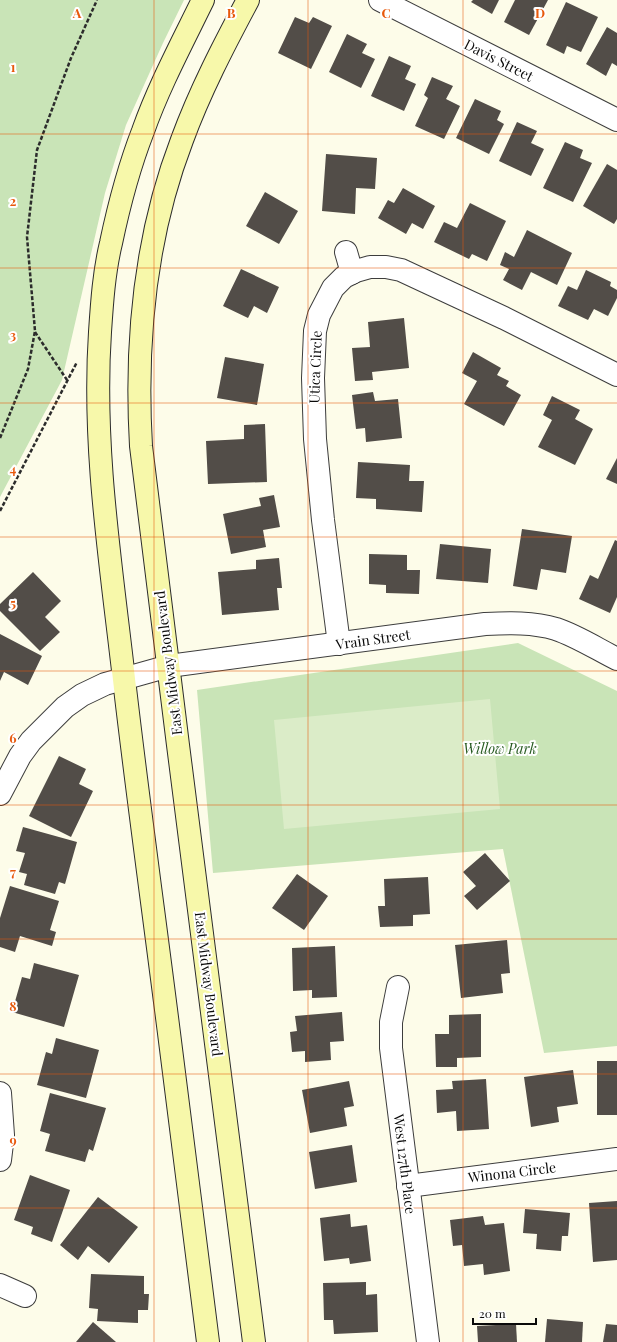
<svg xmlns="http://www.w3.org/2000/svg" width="617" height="1342" font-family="'Playfair Display',serif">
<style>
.green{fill:#c9e4b7}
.pitch{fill:#dbecc8}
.building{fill:#524d48}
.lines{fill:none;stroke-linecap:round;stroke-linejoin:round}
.street-casing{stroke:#3d3d3d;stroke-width:24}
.secondary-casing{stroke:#2c2c2c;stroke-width:24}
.path{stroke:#2c2c2c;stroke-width:2.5;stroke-dasharray:4 2;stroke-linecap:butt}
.street{stroke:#fff;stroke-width:22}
.secondary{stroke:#f7f8aa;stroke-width:22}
.grid{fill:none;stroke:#e8590c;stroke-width:1;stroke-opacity:0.55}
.labels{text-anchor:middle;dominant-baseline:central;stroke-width:4;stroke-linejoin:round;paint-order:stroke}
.street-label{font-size:14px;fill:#0a0a0a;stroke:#fff}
.park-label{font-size:14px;font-style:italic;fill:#275b21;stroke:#fff}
.grid-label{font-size:13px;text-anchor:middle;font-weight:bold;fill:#e8590c;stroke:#fff;stroke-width:4;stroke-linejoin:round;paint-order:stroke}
</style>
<rect width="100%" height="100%" fill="#fdfce9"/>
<g class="green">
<path d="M0,0H184L163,43L126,125L105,193L62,380L0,497Z"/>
<path d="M518,643L617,691V1046L544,1053L503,849L213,873L197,690Z"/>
</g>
<path class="pitch" d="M490,699L500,809L284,829L274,720Z"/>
<g class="building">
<path d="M473,0H499L492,14L471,2Z"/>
<path d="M515,0H548L529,35L504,22Z"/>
<path d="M566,2L598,17L581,52L567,46L564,54L546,45Z"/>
<path d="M295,17L309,23L313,17L332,26L311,69L278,53Z"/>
<path d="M607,27L617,33V66L612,63L606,76L586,64Z"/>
<path d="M347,34L367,44L362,53L375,59L361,88L329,72Z"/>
<path d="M389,56L411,66L405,79L416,84L404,111L371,96Z"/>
<path d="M432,77L453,86L446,99L460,106L444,139L415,126L428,98L424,95Z"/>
<path d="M475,99L501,111L497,120L504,124L489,154L456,138Z"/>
<path d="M517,122L537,131L531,143L544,149L531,176L499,161Z"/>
<path d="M565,142L583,150L580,158L592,163L573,202L543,188Z"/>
<path d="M326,154L377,158L375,189L356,188L355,214L322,211Z"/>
<path d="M607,164L617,170V219L614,224L583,206Z"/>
<path d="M403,188L435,206L423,229L412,223L406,234L378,218L388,200L394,203Z"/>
<path d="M265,192L298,211L279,244L246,226Z"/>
<path d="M470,203L506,221L487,261L472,254L469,259L434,242L444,222L457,228Z"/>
<path d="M527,230L572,253L557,285L531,272L522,290L503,280L509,269L500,265L505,252L514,257Z"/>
<path d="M241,269L279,287L267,313L254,306L248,318L223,306Z"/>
<path d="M586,270L611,282L610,286L617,290V298L608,316L594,309L588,320L558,306L568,286L577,290Z"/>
<path d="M404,318L409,368L372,372L373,380L355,381L352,348L370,347L368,322Z"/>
<path d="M473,352L501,368L497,375L509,381L506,386L521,395L504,426L464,404L477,381L462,373Z"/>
<path d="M225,357L264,364L257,405L217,398Z"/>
<path d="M373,392L375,401L398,399L402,438L366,442L365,428L356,429L352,395Z"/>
<path d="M552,396L580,410L575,419L593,429L575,465L538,447L552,420L543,415Z"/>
<path d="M265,424L267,482L208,484L206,441L244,439V425Z"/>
<path d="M617,458V484L606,479Z"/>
<path d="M358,462L410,465L409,481H424L422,512L376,509V499L356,498Z"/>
<path d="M274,495L280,527L263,530L266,547L231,554L223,514L261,506L259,498Z"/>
<path d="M522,529L572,536L566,573L541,569L537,590L513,586Z"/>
<path d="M615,540L617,541V597L610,613L579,599L590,575L598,579Z"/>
<path d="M440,544L491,549L488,583L436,579Z"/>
<path d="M369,554L407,555V570H420L419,594L386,593V585L369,584Z"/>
<path d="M279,558L282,588H277L279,610L222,615L218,572L256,569V560Z"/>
<path d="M33,572L61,601L45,617L60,632L40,651L0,611V604Z"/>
<path d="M0,634L42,656L28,685L4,672L0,681Z"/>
<path d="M59,756L86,769L79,784L93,791L71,837L29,816Z"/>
<path d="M23,827L77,842L65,884L59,882L55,894L24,885L27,874L19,872L25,853L16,851Z"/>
<path d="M485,853L510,881L477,910L464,896L476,886L463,872Z"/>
<path d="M297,874L328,896L304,930L272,908Z"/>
<path d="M428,877L430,914L413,915V926L380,927L378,906H385L384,879Z"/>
<path d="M10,886L59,901L50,930L56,932L52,946L20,936L15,952L0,947V918Z"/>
<path d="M507,940L510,973L501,974L503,993L461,998L455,945Z"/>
<path d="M335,946L337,997L312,998V990L293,991L292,948Z"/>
<path d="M34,963L79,975L64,1027L12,1012L22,977L30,979Z"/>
<path d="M342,1012L344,1041L330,1042L331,1060L305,1062V1051L292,1052L290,1032L297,1031L295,1016Z"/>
<path d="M481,1014V1057L457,1058V1067H436L435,1034H449V1015Z"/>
<path d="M56,1038L99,1050L86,1098L37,1085L46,1052L52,1054Z"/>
<rect x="597" y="1061" width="20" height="54"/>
<path d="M573,1070L578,1104L557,1107L559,1122L531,1127L524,1077Z"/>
<path d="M486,1079L489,1129L457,1131L456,1111L437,1113L436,1090L453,1089L452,1081Z"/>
<path d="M349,1081L354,1106L344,1108L347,1126L310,1133L302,1090Z"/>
<path d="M50,1093L106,1108L93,1151L89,1149L85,1162L45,1151L50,1134L40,1131Z"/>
<path d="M352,1145L357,1182L315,1189L309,1152Z"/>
<path d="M30,1175L70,1190L52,1242L31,1234L33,1227L14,1220Z"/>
<path d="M98,1197L138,1227L109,1263L88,1246L78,1260L60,1245Z"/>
<path d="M617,1201V1260L593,1262L589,1203Z"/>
<path d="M525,1209L570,1213L568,1236H562L561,1251L536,1249L537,1234L523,1233Z"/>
<path d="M350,1214L351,1227L367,1225L371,1261L350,1264L349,1258L324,1261L320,1218Z"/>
<path d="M483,1216L485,1225L504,1223L510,1271L484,1275L483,1264L464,1266L462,1245L453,1246L450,1220Z"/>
<path d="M91,1274L144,1276V1294H149L148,1310H138V1323L97,1321L98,1309L89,1308Z"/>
<path d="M366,1282V1295L377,1294L378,1332L334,1334L333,1320H324L323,1283Z"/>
<path d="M547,1319L583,1322L582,1342H545Z"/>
<path d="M93,1322L116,1342H76Z"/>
<path d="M516,1324L517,1342H478L477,1326Z"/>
<path d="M606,1324L617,1325V1342H603Z"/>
</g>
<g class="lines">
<g class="street-casing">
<g id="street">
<path d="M380,0L617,120"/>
<path d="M346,252L352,273"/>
<path d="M339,644L323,520L315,439L313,378L315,331L319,315L333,288L344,277L356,271L370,267H386L401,270L504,318L617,375"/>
<path d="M0,794L20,756L31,741L65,707L82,695L105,684L169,666L485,624C509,623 533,622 556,629C577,636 597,649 617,659"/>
<path d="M398,987L391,1022V1048L428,1342"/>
<path d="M0,1093L3,1135L0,1160"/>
<path d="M408,1186L617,1159"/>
<path d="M0,1285L25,1296"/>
</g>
</g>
<g class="secondary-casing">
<g id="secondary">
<path d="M203,0C182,43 159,86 143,131C129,167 119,205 111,243C104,272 102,302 100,332C92,451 112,570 125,688C139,808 156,929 171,1049C184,1147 195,1244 208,1342"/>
<path d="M248,0C224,45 200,91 182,140C144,239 135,342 141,446L178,745L254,1342"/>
</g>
</g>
<g class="path">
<path d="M35,332L67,380"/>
<path d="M0,438L28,369L35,331L27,237L37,150L71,58L97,0"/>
<path d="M0,511L77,362"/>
</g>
<use href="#street" class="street"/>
<use href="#secondary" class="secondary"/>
</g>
<path class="grid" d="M154,0V1342M308,0V1342M463,0V1342M0,134H617M0,268H617M0,403H617M0,537H617M0,671H617M0,805H617M0,939H617M0,1074H617M0,1208H617"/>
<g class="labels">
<g class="street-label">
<text transform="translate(499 60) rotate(27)">Davis Street</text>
<text transform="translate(315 367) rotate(-88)">Utica Circle</text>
<text transform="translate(373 639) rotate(-8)">Vrain Street</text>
<text transform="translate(168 663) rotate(-97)">East Midway Boulevard</text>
<text transform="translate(209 984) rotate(83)">East Midway Boulevard</text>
<text transform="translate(405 1164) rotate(83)">West 127th Place</text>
<text transform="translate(512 1172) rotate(-7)">Winona Circle</text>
</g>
<g class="park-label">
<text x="500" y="748">Willow Park</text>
</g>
</g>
<g class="grid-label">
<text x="77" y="18">A</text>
<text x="231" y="18">B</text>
<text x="386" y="18">C</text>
<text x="540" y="18">D</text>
<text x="13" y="72">1</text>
<text x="13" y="206">2</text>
<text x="13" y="340">3</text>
<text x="13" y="474">4</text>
<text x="13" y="608">5</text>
<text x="13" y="743">6</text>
<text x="13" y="877">7</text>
<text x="13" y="1011">8</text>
<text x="13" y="1145">9</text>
</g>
<path d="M473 1318v6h63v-6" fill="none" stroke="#0a0a0a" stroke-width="2"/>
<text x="479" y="1318" font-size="12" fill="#0a0a0a" stroke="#ffffff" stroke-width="3" paint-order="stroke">20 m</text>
</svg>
